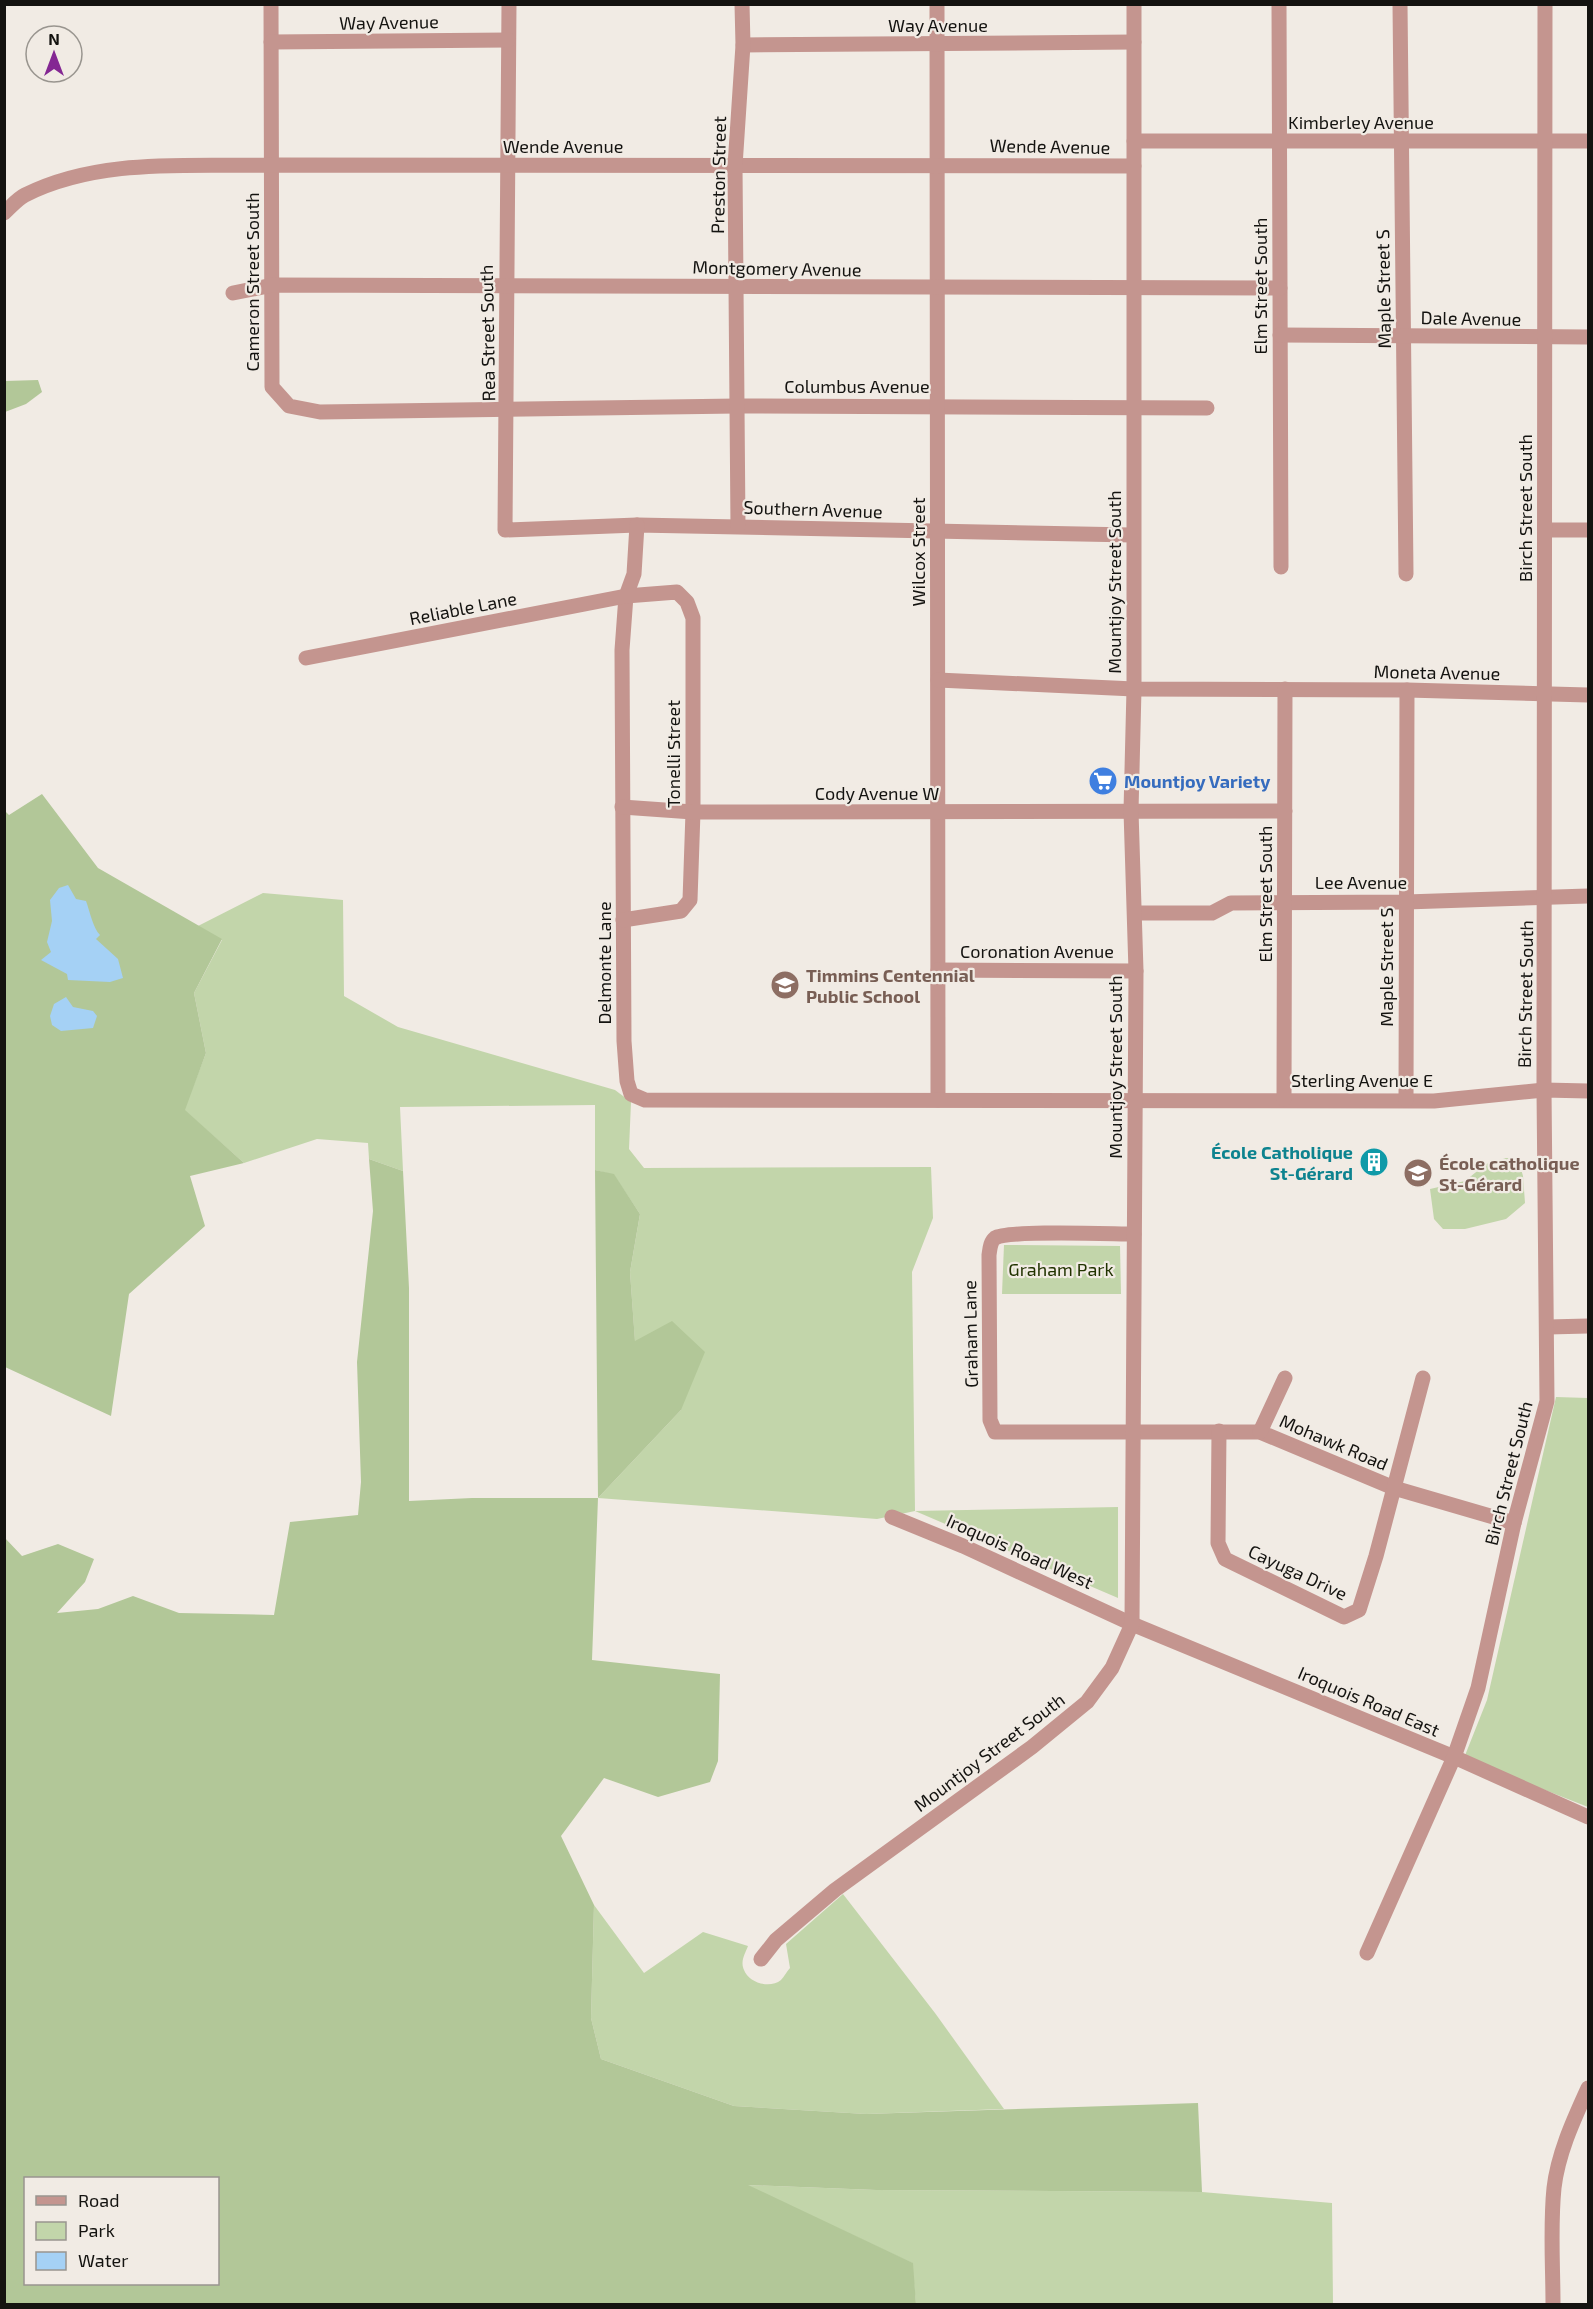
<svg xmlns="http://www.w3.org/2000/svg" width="1593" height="2309" font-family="'Exo 2',sans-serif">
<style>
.green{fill:#c2d5aa}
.forest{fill:#b2c798;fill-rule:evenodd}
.water{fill:#a5d1f5}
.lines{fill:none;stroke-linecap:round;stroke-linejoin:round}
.minor{stroke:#c4958f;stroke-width:15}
.labels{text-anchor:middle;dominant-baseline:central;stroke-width:4.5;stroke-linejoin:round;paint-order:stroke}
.street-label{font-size:18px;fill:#141310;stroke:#f1ebe4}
.shop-label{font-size:18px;font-weight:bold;fill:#366cbe;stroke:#f1ebe4;text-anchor:start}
.education-label{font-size:18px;font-weight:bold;fill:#785e54;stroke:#f1ebe4;text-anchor:start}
.culture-label{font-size:18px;font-weight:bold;fill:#0d838f;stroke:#f1ebe4;text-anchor:end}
.park-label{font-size:18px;fill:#213300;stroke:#f1ebe4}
</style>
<rect width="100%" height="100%" fill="#f1ebe4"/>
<g class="green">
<path d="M263,893L343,900L344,996L398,1027L615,1090L631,1102L629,1149L644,1168L931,1167L933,1218L912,1272L915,1511L1118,1507V1598L915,1511L877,1519L598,1498L681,1410L635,1342L630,1272L640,1214L614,1175L595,1170V1105L400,1107L403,1171L369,1159L368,1143L317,1139L244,1163L184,1110L206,1053L194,993L222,940L198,926Z"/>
<path d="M1506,1158L1518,1159L1523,1176L1525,1203L1506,1219L1465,1229H1443L1434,1219L1430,1189L1465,1181L1486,1164Z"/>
<path d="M1004,1245L1120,1246L1121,1294H1002Z"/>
<path d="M1556,1397L1588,1398V1807L1464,1758L1487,1700Z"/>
<path d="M843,1894L935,2013L1004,2109L866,2114L734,2106L601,2059L591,2018L594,1905L644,1973L703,1932L748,1946C745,1954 740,1961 744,1970C749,1983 770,1989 781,1980C784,1977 787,1971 790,1968L786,1944Z"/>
<path d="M746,2185L876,2190L1202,2192L1332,2203L1333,2304H916L912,2263Z"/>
</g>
<g class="forest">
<path d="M38,380L42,392L26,404L5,412V381Z"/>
<path d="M42,794L98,868L222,939L194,993L206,1053L185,1110L244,1163L190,1176L205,1226L129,1294L111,1416L5,1367L4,810L9,815Z"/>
<path d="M369,1159L403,1171L409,1288V1501L472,1498H598L595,1170L614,1174L640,1214L630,1272L635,1341L672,1321L705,1352L681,1410L598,1498L592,1660L720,1674L718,1761L710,1782L658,1797L604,1778L561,1836L594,1905L591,2018L601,2059L734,2106L866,2114L1198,2103L1202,2192L876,2190L748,2185L913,2263L916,2304H5V1538L22,1556L58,1544L94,1559L85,1582L57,1613L98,1609L133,1596L179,1613L274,1615L290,1522L358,1515L361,1482L357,1362L373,1211ZM26,2178H218V2284H26Z"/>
</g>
<g class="water">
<path d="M68,885L76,899L86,901C90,912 93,928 100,935L96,939L118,959L123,978L110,982L68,980L67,974L41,960L51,952L47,942L52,921L50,900L59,888Z"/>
<path d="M66,997L73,1007L93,1011L97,1016L93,1028L61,1031L52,1025L50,1016L54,1004Z"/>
</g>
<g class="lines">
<g class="minor">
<path d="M271,4L272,387L289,406L320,412L737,406L1207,408"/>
<path d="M509,4L505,530L637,525L1132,535"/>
<path d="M937,4L938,1100"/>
<path d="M1279,4L1281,567"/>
<path d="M1400,4L1406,574"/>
<path d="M271,42L508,40"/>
<path d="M743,45L1134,42"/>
<path d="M1134,141H1588"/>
<path d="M4,213C11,207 17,199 25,195C100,157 191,167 272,165L1134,166"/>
<path d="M233,293L273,285L1280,288"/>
<path d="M1280,335L1588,337"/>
<path d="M637,525L634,574L626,596L622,650L624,1041L627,1081L631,1094L645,1100L1434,1101L1544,1090L1588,1091"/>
<path d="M738,526L735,166L743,45L742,4"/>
<path d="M1545,530H1588"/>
<path d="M306,658L626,596L677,592L687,602L693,618V812L690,900L681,911L623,920"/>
<path d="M938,680L1134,689L1407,690L1588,695"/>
<path d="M622,807L693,812L1285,811"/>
<path d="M1135,913H1212L1231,903L1406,902L1588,896"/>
<path d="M938,970L1136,971"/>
<path d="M1284,1099L1285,689"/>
<path d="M1406,1100L1407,690"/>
<path d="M1134,1234C1112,1234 1008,1230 995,1238C990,1242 990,1249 989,1255L990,1420L995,1432H1260L1394,1488L1514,1523"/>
<path d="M1548,1327L1588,1326"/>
<path d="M1219,1431L1218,1543L1225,1559L1344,1617L1359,1610L1376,1556L1423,1378"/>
<path d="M1260,1432L1285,1378"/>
<path d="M892,1517L963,1546L1132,1624L1454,1757L1588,1817"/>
<path d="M1367,1953L1454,1757L1478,1688L1514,1523L1547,1401L1544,1090L1545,4"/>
<path d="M761,1959L776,1940L835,1890L1032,1747L1087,1702L1112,1668L1132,1624L1136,971L1131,811L1134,689V4"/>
<path d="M1553,2304C1553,2266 1550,2227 1554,2188C1558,2153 1574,2119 1588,2088"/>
</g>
</g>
<defs>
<g id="supermarket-disc" transform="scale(1.5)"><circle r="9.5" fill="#3f7fe0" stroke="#f1ebe4"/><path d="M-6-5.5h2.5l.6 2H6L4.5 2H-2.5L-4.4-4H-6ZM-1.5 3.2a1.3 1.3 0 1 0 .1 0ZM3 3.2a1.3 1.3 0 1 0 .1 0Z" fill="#fff"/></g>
<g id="school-disc" transform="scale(1.5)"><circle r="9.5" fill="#8d6e63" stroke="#f1ebe4"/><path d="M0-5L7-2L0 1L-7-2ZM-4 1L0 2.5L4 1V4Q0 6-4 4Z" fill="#fff"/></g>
<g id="building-disc" transform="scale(1.5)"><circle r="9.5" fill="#0f9aa8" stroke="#f1ebe4"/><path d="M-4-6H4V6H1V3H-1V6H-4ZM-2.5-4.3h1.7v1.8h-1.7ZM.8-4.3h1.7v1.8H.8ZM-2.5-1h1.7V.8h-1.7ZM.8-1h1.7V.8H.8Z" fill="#fff"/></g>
</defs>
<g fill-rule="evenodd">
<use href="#supermarket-disc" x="1103" y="781"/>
<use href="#school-disc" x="785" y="985"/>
<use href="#building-disc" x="1374" y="1162"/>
<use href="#school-disc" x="1418" y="1173"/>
</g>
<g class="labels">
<g class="street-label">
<text transform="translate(389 22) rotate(-1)">Way Avenue</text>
<text x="938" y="25">Way Avenue</text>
<text x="1361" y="122">Kimberley Avenue</text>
<text x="563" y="146">Wende Avenue</text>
<text transform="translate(1050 146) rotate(1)">Wende Avenue</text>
<text transform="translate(718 175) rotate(-89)">Preston Street</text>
<text transform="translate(777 268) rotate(1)">Montgomery Avenue</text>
<text transform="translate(252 282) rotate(-90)">Cameron Street South</text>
<text transform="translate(1260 286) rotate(-90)">Elm Street South</text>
<text transform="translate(1383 289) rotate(-91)">Maple Street S</text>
<text transform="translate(1471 318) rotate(1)">Dale Avenue</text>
<text transform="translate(487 333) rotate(-91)">Rea Street South</text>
<text x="857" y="386">Columbus Avenue</text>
<text transform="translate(1525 508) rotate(-90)">Birch Street South</text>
<text transform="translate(813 509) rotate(2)">Southern Avenue</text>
<text transform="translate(918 552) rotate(-90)">Wilcox Street</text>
<text transform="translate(1114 582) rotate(-90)">Mountjoy Street South</text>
<text transform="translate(463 608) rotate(-11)">Reliable Lane</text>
<text transform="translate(1437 672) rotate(1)">Moneta Avenue</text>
<text transform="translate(673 754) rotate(-90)">Tonelli Street</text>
<text x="877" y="793">Cody Avenue W</text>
<text x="1361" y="882">Lee Avenue</text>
<text transform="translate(1265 894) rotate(-90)">Elm Street South</text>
<text x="1037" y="951">Coronation Avenue</text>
<text transform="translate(604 963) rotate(-90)">Delmonte Lane</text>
<text transform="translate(1386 967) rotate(-90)">Maple Street S</text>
<text transform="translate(1525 994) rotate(-89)">Birch Street South</text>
<text transform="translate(1115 1067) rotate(-90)">Mountjoy Street South</text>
<text x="1362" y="1080">Sterling Avenue E</text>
<text transform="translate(970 1334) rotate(-91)">Graham Lane</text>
<text transform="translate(1334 1442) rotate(23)">Mohawk Road</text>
<text transform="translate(1508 1473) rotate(-76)">Birch Street South</text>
<text transform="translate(1020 1551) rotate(24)">Iroquois Road West</text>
<text transform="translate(1298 1572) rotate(25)">Cayuga Drive</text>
<text transform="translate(1369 1701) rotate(23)">Iroquois Road East</text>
<text transform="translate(989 1752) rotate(-37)">Mountjoy Street South</text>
</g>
<g class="shop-label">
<text x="1124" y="781">Mountjoy Variety</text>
</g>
<g class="education-label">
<text x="806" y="975">Timmins Centennial<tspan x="806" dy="21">Public School</tspan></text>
<text x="1439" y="1163">École catholique<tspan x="1439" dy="21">St-Gérard</tspan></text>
</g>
<g class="culture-label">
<text x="1353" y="1152">École Catholique<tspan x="1353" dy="21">St-Gérard</tspan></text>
</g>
<g class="park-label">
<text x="1061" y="1269">Graham Park</text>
</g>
</g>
<rect width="1593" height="2309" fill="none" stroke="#141310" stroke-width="12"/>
<rect x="24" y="2177" width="195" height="108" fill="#f1ebe4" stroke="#99958f" stroke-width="1.5"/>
<rect x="36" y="2196" width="30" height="9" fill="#c4958f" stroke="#99958f" stroke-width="1.5"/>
<text x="78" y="2207" font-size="18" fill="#141310">Road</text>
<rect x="36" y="2222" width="30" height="18" fill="#c2d5aa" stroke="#99958f" stroke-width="1.5"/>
<text x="78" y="2237" font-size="18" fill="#141310">Park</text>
<rect x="36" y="2252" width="30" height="18" fill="#a5d1f5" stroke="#99958f" stroke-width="1.5"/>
<text x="78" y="2267" font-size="18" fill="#141310">Water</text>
<g transform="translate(54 54)"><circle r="28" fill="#f1ebe4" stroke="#99958f" stroke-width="1.5"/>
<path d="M0-4.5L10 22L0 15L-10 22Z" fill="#842793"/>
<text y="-9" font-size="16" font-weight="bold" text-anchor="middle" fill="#141310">N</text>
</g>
</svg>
